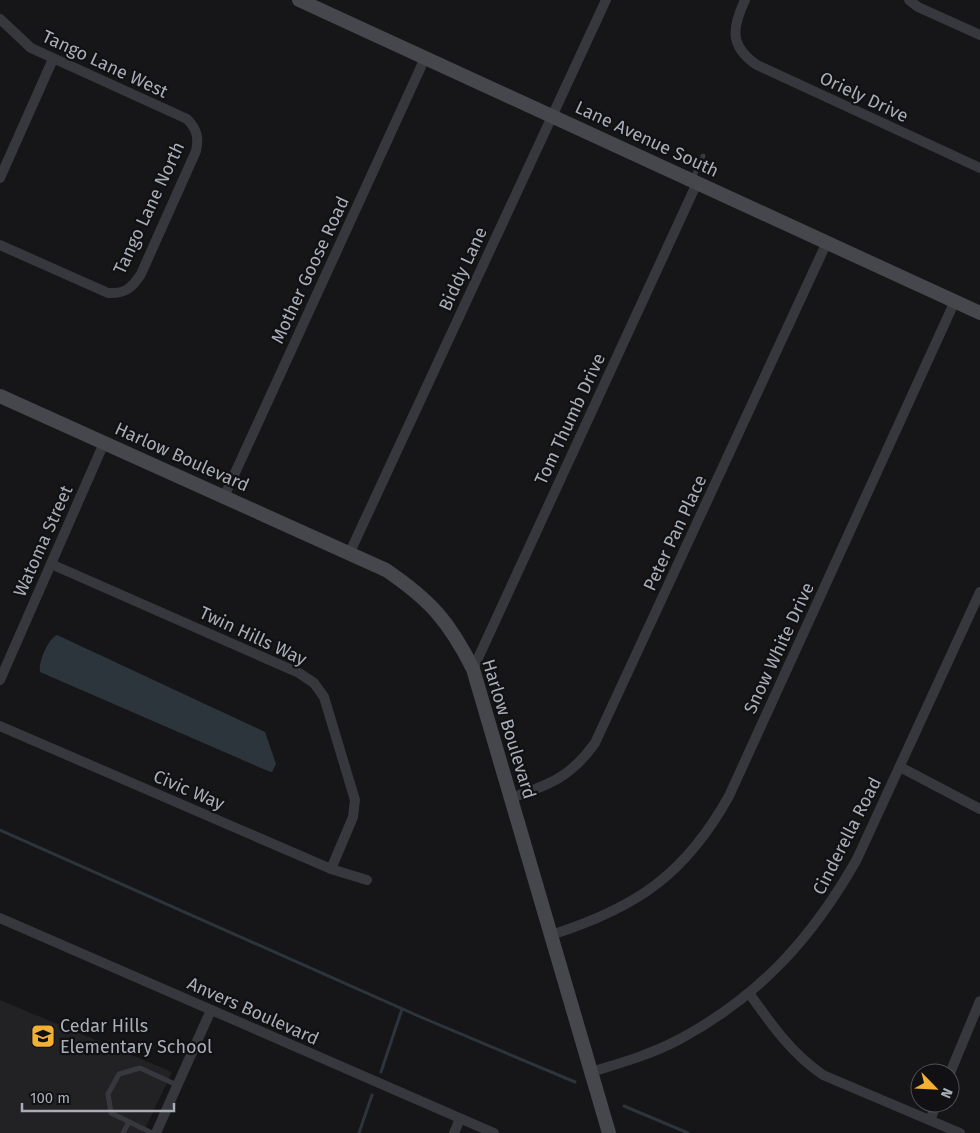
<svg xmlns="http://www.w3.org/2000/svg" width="980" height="1133" font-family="'Fira Sans',sans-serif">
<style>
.built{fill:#222225}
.water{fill:#2c353c}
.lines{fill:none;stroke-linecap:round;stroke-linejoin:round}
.stream{stroke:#2c353c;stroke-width:3}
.lane{stroke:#37383d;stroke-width:5}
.street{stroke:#37383d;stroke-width:10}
.secondary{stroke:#45474d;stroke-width:14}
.labels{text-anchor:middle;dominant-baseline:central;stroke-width:4.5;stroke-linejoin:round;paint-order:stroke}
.street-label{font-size:18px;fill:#a8adb8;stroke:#111113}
.poi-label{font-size:18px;fill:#a8adb8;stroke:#111113;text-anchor:start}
</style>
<rect width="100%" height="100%" fill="#161618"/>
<path class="built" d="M0,1000L172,1072L143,1133H0Z"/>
<path class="water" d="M57,635L265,732L276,764L272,772L268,771L40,672C38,662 48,639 57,635Z"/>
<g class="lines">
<g class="stream">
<path d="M0,830L423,1018L575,1082"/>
<path d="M381,1072L402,1009"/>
<path d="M624,1106L688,1133"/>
<path d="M359,1133L372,1095"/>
</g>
<g class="lane">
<path d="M692,180L703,156"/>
<path d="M123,1133L129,1122"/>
<path d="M152,1133L111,1113L108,1094L119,1074L140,1068L177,1085"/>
</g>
<g class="street">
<path d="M745,0C732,28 729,46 757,65L980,168"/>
<path d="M909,0L918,7L980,35"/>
<path d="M0,19L31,48L187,119C197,129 199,138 196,151L141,274C132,288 125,294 108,293L0,245"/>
<path d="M0,178L53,59"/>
<path d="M224,497L425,58"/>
<path d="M350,552L606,0"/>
<path d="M51,564L299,673L314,683L324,697L355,800L353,817L331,869"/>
<path d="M473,669L697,183"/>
<path d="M0,680L104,443"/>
<path d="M0,726L331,869L367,880"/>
<path d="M900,767L980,809"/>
<path d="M511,798C549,785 571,777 595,743L827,242"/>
<path d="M0,918L494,1133"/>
<path d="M551,935C636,908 685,875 729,796L955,301"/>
<path d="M749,993C771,1024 791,1053 823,1075L960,1133"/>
<path d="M591,1072C621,1063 652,1054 680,1039C760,996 813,937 857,859L980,592"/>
<path d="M950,1073L980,1001"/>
<path d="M930,1120L937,1103"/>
<path d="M156,1133L211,1010"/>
<path d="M454,1133L460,1119"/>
</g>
<g class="secondary">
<path d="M299,0L980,313"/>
<path d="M0,396L386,570C430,600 449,621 473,669L609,1133"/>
</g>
</g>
<defs>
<g id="school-square" transform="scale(1.25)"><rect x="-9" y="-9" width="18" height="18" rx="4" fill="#f2b134" stroke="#111113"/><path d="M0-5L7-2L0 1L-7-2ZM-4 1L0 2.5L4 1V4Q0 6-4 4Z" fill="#111"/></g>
</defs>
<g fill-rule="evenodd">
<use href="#school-square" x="43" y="1036"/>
</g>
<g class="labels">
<g class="street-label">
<text transform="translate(105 64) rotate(25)">Tango Lane West</text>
<text transform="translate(864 97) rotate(25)">Oriely Drive</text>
<text transform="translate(647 139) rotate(25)">Lane Avenue South</text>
<text transform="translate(149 208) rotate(-65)">Tango Lane North</text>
<text transform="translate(463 269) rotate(-65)">Biddy Lane</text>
<text transform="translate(310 270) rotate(-65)">Mother Goose Road</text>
<text transform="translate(570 419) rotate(-65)">Tom Thumb Drive</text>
<text transform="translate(182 457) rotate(24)">Harlow Boulevard</text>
<text transform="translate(675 533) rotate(-65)">Peter Pan Place</text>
<text transform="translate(43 541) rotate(-66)">Watoma Street</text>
<text transform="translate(253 636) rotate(25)">Twin Hills Way</text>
<text transform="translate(779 648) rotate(-65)">Snow White Drive</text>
<text transform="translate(509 729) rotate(73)">Harlow Boulevard</text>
<text transform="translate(189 790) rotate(23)">Civic Way</text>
<text transform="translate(847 836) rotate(-63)">Cinderella Road</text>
<text transform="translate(253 1011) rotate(24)">Anvers Boulevard</text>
</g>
<g class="poi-label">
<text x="60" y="1026">Cedar Hills<tspan x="60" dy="21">Elementary School</tspan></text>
</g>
</g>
<g transform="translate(935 1088) rotate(114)"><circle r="24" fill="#111113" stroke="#4d4f55"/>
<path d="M0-4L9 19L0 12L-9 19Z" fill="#f2b134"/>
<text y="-8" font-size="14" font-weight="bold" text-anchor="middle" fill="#a8adb8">N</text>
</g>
<path d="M22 1103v8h152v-8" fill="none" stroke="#a8adb8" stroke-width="2.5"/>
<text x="30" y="1103" font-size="15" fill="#a8adb8" stroke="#111113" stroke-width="4" paint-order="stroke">100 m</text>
</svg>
